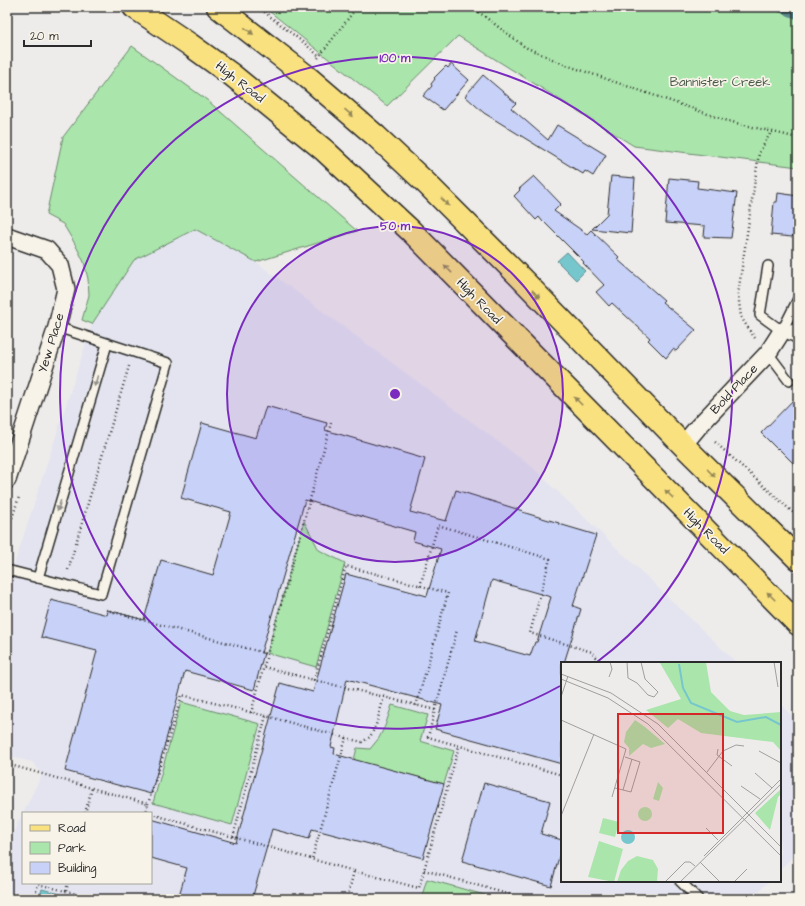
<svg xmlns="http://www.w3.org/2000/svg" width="805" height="906" font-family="'Architects Daughter',sans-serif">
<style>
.built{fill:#e3e4ef;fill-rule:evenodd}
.green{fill:#aae5ab;stroke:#6a886b}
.water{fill:#76c7cd;stroke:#58898c}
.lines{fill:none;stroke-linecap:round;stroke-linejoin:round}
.stream{stroke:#58898c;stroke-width:7}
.building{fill:#c8d2f9;stroke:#2b2b2b;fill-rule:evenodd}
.service-casing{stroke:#2b2b2b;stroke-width:12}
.minor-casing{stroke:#2b2b2b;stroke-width:20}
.primary-casing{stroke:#2b2b2b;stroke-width:25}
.path{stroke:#2b2b2b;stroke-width:2.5;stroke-dasharray:1 3;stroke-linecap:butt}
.service{stroke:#f7f3e8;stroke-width:9}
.minor{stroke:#f7f3e8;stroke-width:17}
.primary{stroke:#fae180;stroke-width:22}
.oneway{fill:#928656}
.oneway2{fill:#918f8a}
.ring{fill:none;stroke:#7b2cbf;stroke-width:2}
.labels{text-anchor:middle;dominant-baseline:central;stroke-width:3.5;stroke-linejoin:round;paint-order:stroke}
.street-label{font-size:13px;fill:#2b2b2b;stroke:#f7f3e8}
.park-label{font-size:13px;fill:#4b5a4b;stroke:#f7f3e8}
.inset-river{fill:none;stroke:#76c7cd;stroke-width:2}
.inset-road{fill:none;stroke:#a09f9e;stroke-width:1}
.view{fill:#d62828;fill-opacity:0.15;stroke:#d62828;stroke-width:2}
.inset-edge{fill:none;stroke:#2b2b2b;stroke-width:2}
.centre{fill:#7b2cbf;stroke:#f7f3e8;stroke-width:2}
.ring-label{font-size:12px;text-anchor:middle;font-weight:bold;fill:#7b2cbf;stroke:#f7f3e8;stroke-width:3.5;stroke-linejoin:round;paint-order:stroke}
</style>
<rect width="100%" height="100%" fill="#eeeceb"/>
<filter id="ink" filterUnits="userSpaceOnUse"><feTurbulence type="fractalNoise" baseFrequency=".025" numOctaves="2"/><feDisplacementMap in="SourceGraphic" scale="8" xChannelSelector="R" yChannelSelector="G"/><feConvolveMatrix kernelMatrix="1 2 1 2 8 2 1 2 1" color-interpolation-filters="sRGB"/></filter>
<g filter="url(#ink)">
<g class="built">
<path d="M195,229L256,262L532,467L737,663H562V881H769L751,899H7V845L42,774L32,762L7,756V587L92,324L134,260ZM23,813H151V883H23Z"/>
<path d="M780,704L798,722V851L780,870Z"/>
</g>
<g class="green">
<path d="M264,7H798V167L634,146L458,36L387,106Z"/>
<path d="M132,46L207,100L357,231L256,262L195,229L134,260L92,324L82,320L89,295L88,279L84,262L75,244L63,224L46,215L63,137Z"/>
<path d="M304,521L319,550L345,563L316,667L267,653Z"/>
<path d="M181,702L260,724L232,825L153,803Z"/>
<path d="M392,705L428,715L420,741L454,751L444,784L354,760L357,748L370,749L379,738L385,726Z"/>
<path d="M427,879L499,899H421Z"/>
</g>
<g class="water">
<path d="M567,252L585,271L576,280L557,261Z"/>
<path d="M42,889L78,899H39Z"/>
</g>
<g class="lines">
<path class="stream" d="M776,7L798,16"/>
</g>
<g class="building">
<path d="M451,64L469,80L443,110L423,96L432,86L431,84L435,79L434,78L446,66L448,68Z"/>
<path d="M483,75L516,103L511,108L548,140L557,125L606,155L593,176L585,171L583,174L484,113L465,96Z"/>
<path d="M534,176L561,204L554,211L587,234L591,230L619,257L617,259L664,300L662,302L696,330L676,351L673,349L666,358L648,340L650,338L612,303L609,306L596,292L604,285L583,263L584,262L543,221V222L539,217L536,220L514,196L520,190L519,189Z"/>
<path d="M611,176L635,178L631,233L592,229L607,214Z"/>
<path d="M669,178L698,181L697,188L737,193L731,238L704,237L705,226L665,223Z"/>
<path d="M778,193L798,196V236L793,235L792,237L771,235L774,202H777Z"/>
<path d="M798,395V468L778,448L777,449L761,433Z"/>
<path d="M266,406L327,423L325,430L425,459L410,512L446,521L456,490L523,511L522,512L559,523V524L596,535L573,606L581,609L564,663H562V764L435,729L442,705L347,679L331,747L335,748L334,754L444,784L423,858L312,829L309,839L272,829L252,899H178L187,868L151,858V819L236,843L280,683L313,692L346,574L427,596L441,549L413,541L415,532L305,500L261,653H264L254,690L185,671L151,794L65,771L97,651L41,637L51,600L107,615L108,610L144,620L161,560L213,575L231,512L181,498L202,423L256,438ZM492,580L551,597L537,642H535L530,656L475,641Z"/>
<path d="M484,783L550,801L541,834L562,840V846L551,886L462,861Z"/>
</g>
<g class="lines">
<g class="service-casing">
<g id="service">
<path d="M768,266L760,315L782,331L798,339"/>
<path d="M782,331L798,299"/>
<path d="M782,331L798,327"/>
<path d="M768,353L789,381"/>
<path d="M7,570L101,594L168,363L57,327"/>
<path d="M38,578L107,344"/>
<path d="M680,881L698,899"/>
</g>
</g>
<g class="minor-casing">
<g id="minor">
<path d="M7,236L47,250L60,265L66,289L57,327L7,480"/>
<path d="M683,445L698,427L768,353L782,331"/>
</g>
</g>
<g class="primary-casing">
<g id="primary">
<path d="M134,7L189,44L232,75L324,150L412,232L798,624"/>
<path d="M218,7L305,75L376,136L427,184L519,276L683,445L798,559"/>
</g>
</g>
<g class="path">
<path d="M258,7L304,43L318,55"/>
<path d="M472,7L525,47L566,65L728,121L798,138"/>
<path d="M318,58L357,7"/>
<path d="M755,338L750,331L741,317L738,294L759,153L771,132"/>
<path d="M715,442L798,517"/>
<path d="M7,533L19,497"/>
<path d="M68,570L129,366"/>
<path d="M420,586L438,525L550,559L530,633L592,652L600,661L601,663"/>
<path d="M106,610L268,654"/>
<path d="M264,667L314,680"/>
<path d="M384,697L314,680L346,566L448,593L416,706"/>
<path d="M435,710L457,630"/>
<path d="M251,713L331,423"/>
<path d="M346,738L362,742L370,737L376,725L384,697L435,710L428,737L562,775"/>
<path d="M7,764L148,804L146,813H148"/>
<path d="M148,804L182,695L266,716"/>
<path d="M85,813L92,788"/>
<path d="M151,814L354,871L347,899"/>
<path d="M233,837L266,716L346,738L312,859"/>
<path d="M424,870L525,899"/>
<path d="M354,871L419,888L459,746"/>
<path d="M66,891L68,883"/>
<path d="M34,899L38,884L96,899"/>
</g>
<use href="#service" class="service"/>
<use href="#minor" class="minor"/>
<use href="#primary" class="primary"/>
</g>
<defs><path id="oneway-solid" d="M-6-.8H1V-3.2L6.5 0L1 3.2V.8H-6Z"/></defs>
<g class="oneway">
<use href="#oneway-solid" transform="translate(249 31) rotate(38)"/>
<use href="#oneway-solid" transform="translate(349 113) rotate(41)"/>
<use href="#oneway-solid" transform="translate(445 202) rotate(45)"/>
<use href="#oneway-solid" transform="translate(448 269) rotate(-134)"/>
<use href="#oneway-solid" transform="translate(536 294) rotate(46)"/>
<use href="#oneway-solid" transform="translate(578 401) rotate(-135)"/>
<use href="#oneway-solid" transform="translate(711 473) rotate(45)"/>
<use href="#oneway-solid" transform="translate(669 494) rotate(-135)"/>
<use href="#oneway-solid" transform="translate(771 596) rotate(-135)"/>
</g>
<g class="oneway2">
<use href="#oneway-solid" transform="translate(96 381) rotate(107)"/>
<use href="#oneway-solid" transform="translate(59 506) rotate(107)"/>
</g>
</g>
<circle cx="395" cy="394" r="168" fill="#7b2cbf" fill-opacity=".12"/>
<g class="ring">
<circle cx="395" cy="394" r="168"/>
<path d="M560 686A336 336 0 1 1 597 662"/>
</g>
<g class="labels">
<g class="street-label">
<text transform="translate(240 82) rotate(38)">High Road</text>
<text transform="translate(479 301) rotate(46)">High Road</text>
<text transform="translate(51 343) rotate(-73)">Yew Place</text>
<text transform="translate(734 389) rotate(-47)">Bold Place</text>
<text transform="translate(706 531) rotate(45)">High Road</text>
</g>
<g class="park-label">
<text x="720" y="82">Bannister Creek</text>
</g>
</g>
<g transform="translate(561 662)">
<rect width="220" height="220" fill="#eeeceb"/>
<path d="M145,0L150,30L169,49L183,53L220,50V89L212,80L140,71L117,57L107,66L85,48L120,37L99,1ZM74,58L84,65L104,82L90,86L82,82L68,94V86L63,80L65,70ZM97,120L102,126L98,139L92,137ZM220,127V132L217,135L209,168L194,151ZM77 152a7 7 0 1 1 14 0a7 7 0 1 1-14 0ZM42,156L58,160L54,175L38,171ZM38,179L62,187L53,220L27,215ZM76,194L92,198L97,207L96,220H56L60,208L67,199Z" fill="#aae5ab"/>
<path d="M60 175a7 7 0 1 1 14 0a7 7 0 1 1-14 0Z" fill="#76c7cd"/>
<path class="inset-river" d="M118,2L122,26L130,41L176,60L205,55L220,63"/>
<path class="inset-road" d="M66,0L67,16L76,21L87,33L93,35L97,30L84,17L80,0M213,0L217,25M0,12L50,31L97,62L220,185M48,15L51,7L49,0M0,17L47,36L87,62L220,194M0,35L7,14M0,58L65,87L51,135M157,87L156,93L171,104M198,89L220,101M146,110L162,89L175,83L183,84M194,111L211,126M180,124L199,137M54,126L70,130L79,100L64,95M62,128L71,97M0,154L33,72M145,166L157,178M143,194L220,117M139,200L159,220M104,220L124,200H129L134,204M119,220L220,122M173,220L186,207"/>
<path class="view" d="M57,52H162V171H57Z"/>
<rect width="220" height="220" class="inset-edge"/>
</g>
<circle cx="395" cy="394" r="6" class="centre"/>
<g class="ring-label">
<text x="395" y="62">100 m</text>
<text x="395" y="230">50 m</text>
</g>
<rect width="805" height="906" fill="none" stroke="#f7f3e8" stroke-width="24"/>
<rect x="12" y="12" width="781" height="882" fill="none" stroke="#2b2b2b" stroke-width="1.5" filter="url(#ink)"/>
<rect x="22" y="812" width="130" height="72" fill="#f7f3e8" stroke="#a5a39c"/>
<rect x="30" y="825" width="20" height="6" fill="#fae180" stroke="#a5a39c"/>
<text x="58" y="832" font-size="12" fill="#2b2b2b">Road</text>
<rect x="30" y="842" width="20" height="12" fill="#aae5ab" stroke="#a5a39c"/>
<text x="58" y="852" font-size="12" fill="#2b2b2b">Park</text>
<rect x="30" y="862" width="20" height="12" fill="#c8d2f9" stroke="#a5a39c"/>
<text x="58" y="872" font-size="12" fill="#2b2b2b">Building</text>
<path d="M24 40v6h67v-6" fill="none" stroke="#2b2b2b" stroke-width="2"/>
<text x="30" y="40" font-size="12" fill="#2b2b2b" stroke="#f7f3e8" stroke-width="3" paint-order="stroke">20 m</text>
</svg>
